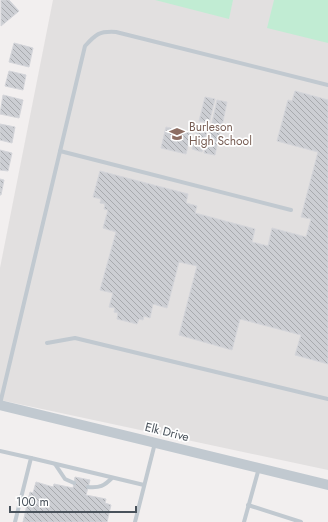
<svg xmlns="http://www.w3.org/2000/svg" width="328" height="522" font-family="Jost,sans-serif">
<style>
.education{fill:#e2e0e0}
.pitch{fill:#c1ecd3}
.building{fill:url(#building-back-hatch);stroke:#d4d5da}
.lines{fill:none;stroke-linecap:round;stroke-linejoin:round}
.service{stroke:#c1c9d0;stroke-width:4}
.tertiary{stroke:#c1c9d0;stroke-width:10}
.labels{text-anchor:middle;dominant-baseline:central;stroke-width:3.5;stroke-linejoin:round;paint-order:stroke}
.education-label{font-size:12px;fill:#785e54;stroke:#fff;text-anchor:start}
.street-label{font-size:12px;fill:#49525b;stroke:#fff}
</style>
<defs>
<pattern id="building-back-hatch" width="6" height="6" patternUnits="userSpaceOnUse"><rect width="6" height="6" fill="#ccced3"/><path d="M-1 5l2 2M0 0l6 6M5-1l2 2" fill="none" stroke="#a8aaae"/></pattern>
</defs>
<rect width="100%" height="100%" fill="#f2efef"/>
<path class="education" d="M53,0H328V470L0,400V268Z"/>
<g class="pitch">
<path d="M155,0H233L229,19Z"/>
<path d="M274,0H328V43L267,28Z"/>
</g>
<g class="building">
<path d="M1,0H9L19,11L1,26Z"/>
<path d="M14,43L33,48L29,67L9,62Z"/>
<path d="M9,71L26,75L23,90L5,86Z"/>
<path d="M295,91L328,100V364L295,355L301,335L240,319L232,350L179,335L197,266L179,262L167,308L153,304L150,318L144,316L143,320L139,319L137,324L117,319L118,313L114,312L115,308L109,307L113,293L100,290L116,232L103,228L108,210L104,209L105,204L100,203L101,199L93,197L100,171L188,194L186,203L197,206L195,213L255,229L252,242L268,246L272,228L306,237L311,219L301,217L318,152L277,141L288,100L292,101Z"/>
<path d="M3,95L23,100L19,118L0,114Z"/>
<path d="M205,97L215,99L209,123L199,121Z"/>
<path d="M217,100L227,102L222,126L212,123Z"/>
<path d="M0,124L15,127L12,143L0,140Z"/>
<path d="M199,126L208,128L202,152L192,149Z"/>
<path d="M166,127L191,133L186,154L161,148Z"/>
<path d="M210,129L220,131L215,155L204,153Z"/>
<path d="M0,150L12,153L8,171L0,170Z"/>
<path d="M0,179L4,180L1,195H0Z"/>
<path d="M75,477L90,480L86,495L106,499L105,503L111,505L107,522H23L30,492L33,493L36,482L53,487L54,484L73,488Z"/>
</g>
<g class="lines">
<g class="service">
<path d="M60,151L291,210"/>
<path d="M47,343L75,338L328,399"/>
<path d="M0,404L85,46C96,34 99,31 116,32L328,85"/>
<path d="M0,451L31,458L15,522"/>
<path d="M31,458L144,485"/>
<path d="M55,464L65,479L74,483"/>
<path d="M88,487C100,488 104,486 112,478"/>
<path d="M248,505L301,522"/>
<path d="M135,522L155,443"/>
<path d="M244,522L259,468"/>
</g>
<path class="tertiary" d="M0,405L328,485"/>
</g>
<defs>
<g id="school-bare" transform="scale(1.2)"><path d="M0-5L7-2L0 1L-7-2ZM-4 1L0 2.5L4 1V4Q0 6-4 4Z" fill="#8d6e63" stroke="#fff" stroke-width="2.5" paint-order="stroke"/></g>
</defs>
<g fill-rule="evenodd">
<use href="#school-bare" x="177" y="134"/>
</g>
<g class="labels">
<g class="education-label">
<text x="189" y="127">Burleson<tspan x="189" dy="14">High School</tspan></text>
</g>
<g class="street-label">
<text transform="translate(167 432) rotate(14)">Elk Drive</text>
</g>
</g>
<path d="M10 506v6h126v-6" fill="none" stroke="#49525b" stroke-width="2"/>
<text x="16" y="506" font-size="12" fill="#49525b" stroke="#ffffff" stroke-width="3" paint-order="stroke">100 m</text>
</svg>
